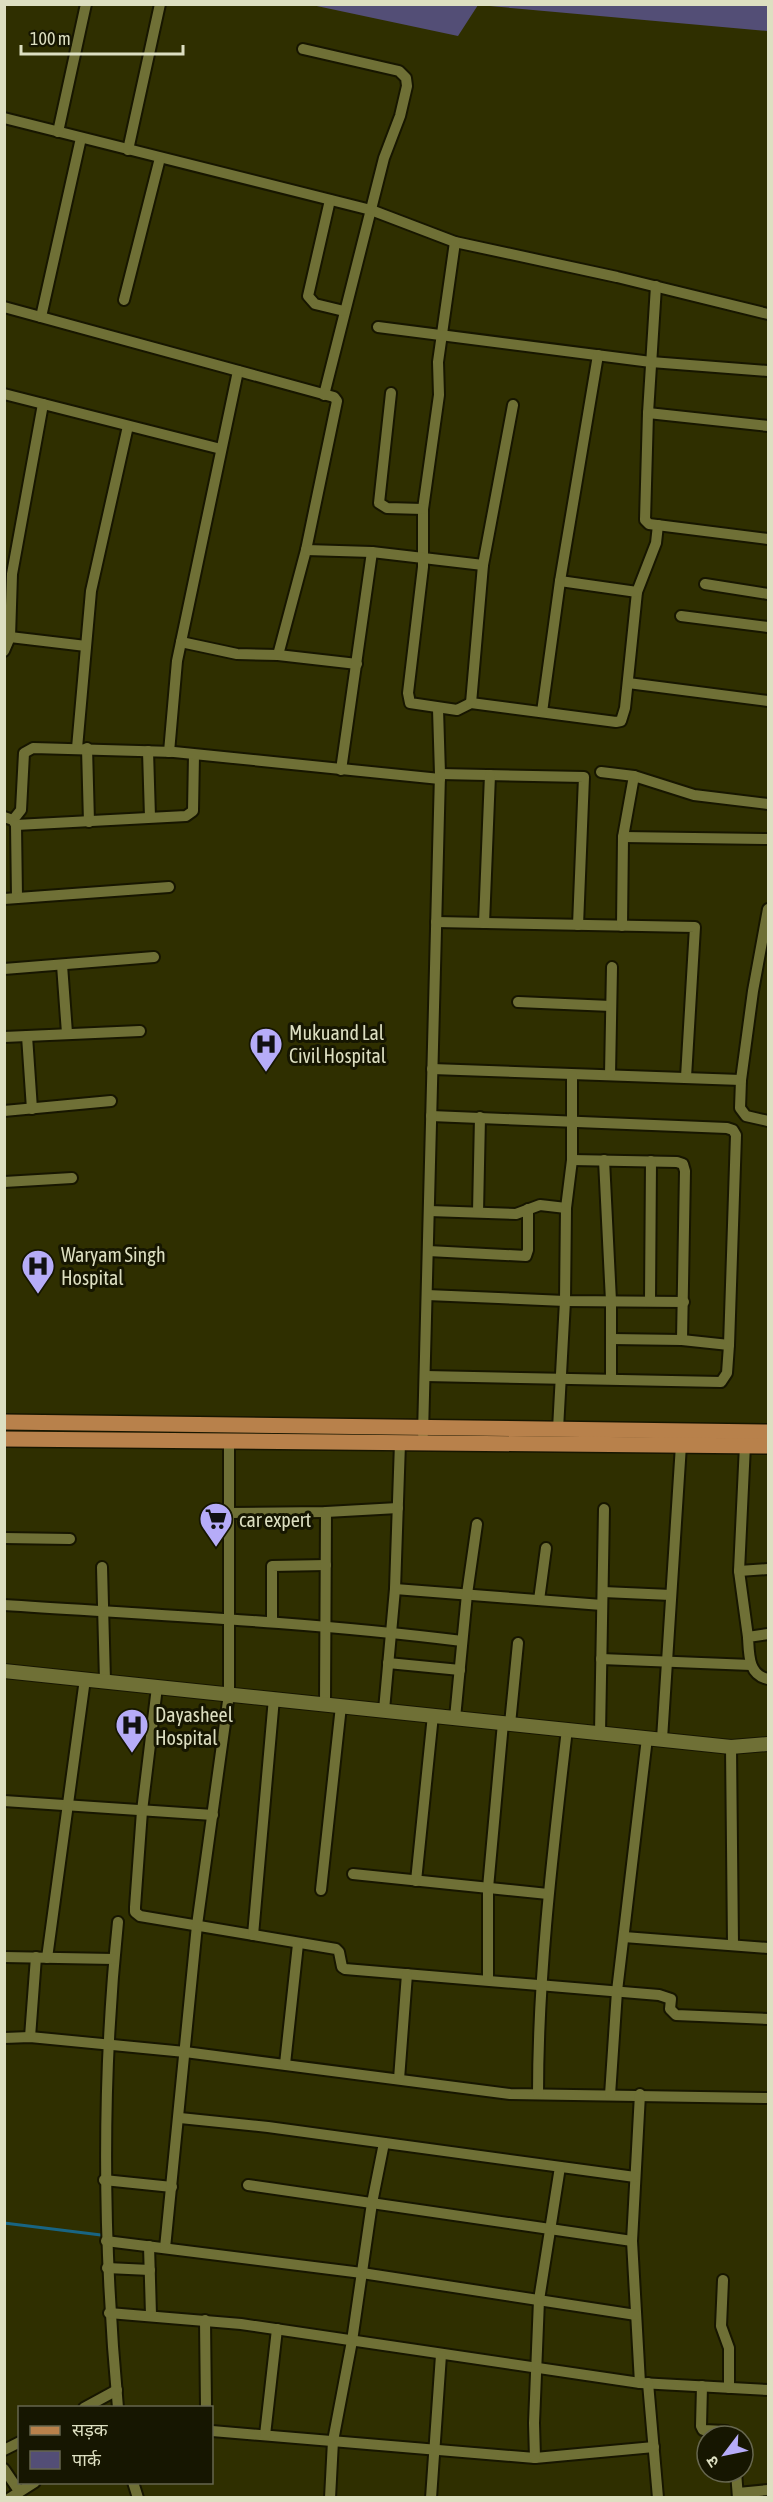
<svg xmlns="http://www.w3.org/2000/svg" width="773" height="2502" font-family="'Asap Condensed','Noto Sans Devanagari',sans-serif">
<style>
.green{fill:#534e76}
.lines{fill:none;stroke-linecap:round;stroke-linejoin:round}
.stream{stroke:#186583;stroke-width:3}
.minor-casing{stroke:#171600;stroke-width:14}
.tertiary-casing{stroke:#171600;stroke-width:16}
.primary-casing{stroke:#171600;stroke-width:18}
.minor{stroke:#6f7036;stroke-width:10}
.tertiary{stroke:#6f7036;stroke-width:14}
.primary{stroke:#b8814b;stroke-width:15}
.labels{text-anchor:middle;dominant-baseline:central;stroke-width:6;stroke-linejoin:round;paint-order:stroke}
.poi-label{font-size:20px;fill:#dddfc1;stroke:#161601;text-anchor:start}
</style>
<rect width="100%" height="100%" fill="#2f2f00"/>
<path class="green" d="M312,5H768V31L478,5L458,36Z"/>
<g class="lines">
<path class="stream" d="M4,2223L101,2235"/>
<g class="minor-casing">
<g id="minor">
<path d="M303,49L399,71L406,78L407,86L400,116L384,158L324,395"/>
<path d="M4,118L371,210L455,242L617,277L768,314"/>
<path d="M58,132L86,4"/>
<path d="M128,150L160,4"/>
<path d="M330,200L308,296L315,304L344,311"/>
<path d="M455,242L438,362L439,395L423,509V567L408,693L410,703L457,710L471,703L616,722L621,721L625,708L637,592L656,543L658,525"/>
<path d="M656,286L648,413L645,520L649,524L768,539"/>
<path d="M124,300L160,158"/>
<path d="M4,307L334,397L337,401L306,550L278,655"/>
<path d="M41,317L81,138"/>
<path d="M378,327L651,362L768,371"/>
<path d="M391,393L379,503L387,508L423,509"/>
<path d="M4,394L221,449"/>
<path d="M648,413L768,426"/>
<path d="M306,550L372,552L483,565"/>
<path d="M560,581L637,592"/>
<path d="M705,584L768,594"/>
<path d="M681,616L768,627"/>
<path d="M10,637L86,646"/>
<path d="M181,642L237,654L278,655L357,664"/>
<path d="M4,651L10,637L12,574L43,404"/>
<path d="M628,683L768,701"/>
<path d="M471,703L483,565L513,405"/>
<path d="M542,712L560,581L598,355"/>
<path d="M77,748L91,591L128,426"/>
<path d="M87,748L89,822"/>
<path d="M148,751L150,817"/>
<path d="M169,752L177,661L238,371"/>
<path d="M341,770L372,552"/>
<path d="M601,772L634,776L694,795L768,804"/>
<path d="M440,774L584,777L578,925"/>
<path d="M4,817L13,820L16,825L186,816L193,811L194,755"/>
<path d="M13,820L21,810L24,753L33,748L174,752L440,779"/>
<path d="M16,825L17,898"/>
<path d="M623,837L768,839"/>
<path d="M4,899L169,887"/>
<path d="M768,909L753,991L741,1080L740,1108L746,1116L768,1121"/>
<path d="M436,922L695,927L686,1077"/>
<path d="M484,923L490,775"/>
<path d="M622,926L623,837L634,776"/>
<path d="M62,965L67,1033"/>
<path d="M4,969L154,957"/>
<path d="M518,1002L611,1006"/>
<path d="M27,1036L32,1109"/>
<path d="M4,1037L140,1031"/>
<path d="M432,1069L741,1080"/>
<path d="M610,1075L612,967"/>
<path d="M4,1111L111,1101"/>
<path d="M572,1160L677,1162L683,1164L685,1171L682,1340"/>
<path d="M604,1160L611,1301V1378"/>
<path d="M4,1182L72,1178"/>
<path d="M429,1211L516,1214L540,1205L566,1208"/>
<path d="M478,1212L480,1117"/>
<path d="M428,1251L526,1256L528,1250V1209"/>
<path d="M427,1295L565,1301L684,1302"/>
<path d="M650,1301L651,1161"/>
<path d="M611,1339L682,1340L729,1345"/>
<path d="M425,1376L721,1382L727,1373L729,1345L736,1135L733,1130L727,1128L431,1116"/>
<path d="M558,1429L565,1301L566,1208L572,1160V1075"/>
<path d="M423,1434L440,774L438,709"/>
<path d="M745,1445L739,1571L748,1637"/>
<path d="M229,1513L326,1512L398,1508"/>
<path d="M4,1538L70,1539"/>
<path d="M102,1567L105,1681"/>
<path d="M739,1571L768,1569"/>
<path d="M395,1589L602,1605"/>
<path d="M603,1592L671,1595"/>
<path d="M539,1600L546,1548"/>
<path d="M4,1605C157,1615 310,1622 462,1641"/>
<path d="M272,1622V1566L326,1565"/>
<path d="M768,1634L748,1637C749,1654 748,1675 768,1679"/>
<path d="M601,1659L751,1665"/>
<path d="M388,1663L460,1670"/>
<path d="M157,1687L142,1811L135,1907V1912L140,1916L336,1949L339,1952L342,1967L345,1969L659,1995L671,1999L670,2009L676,2015L768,2019"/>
<path d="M325,1704L326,1512"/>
<path d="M384,1710L395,1589L400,1443"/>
<path d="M455,1718L467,1594L477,1524"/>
<path d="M510,1724L518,1643"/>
<path d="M600,1733L604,1509"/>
<path d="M662,1739L681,1445"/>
<path d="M731,1747L733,1945"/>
<path d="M4,1801L213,1815"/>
<path d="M353,1874L548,1894"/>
<path d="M416,1881L433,1715"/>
<path d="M321,1890L341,1706"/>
<path d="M118,1922C101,2084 103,2245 118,2408"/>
<path d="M253,1935L274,1698"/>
<path d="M624,1937L768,1948"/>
<path d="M4,1957L114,1959"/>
<path d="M47,1958L85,1679"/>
<path d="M488,1980V1888L503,1723"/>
<path d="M30,2037L36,1957"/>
<path d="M4,2038L30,2037L185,2052L510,2094L768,2098"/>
<path d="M285,2064L298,1944"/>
<path d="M399,2079L407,1974"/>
<path d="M538,2094C538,1972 553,1851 567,1729"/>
<path d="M640,2094L632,2241L640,2383"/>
<path d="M610,2095L617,1991L647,1738"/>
<path d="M180,2118L268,2127L635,2177"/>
<path d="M104,2180L172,2187"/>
<path d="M248,2185L632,2241"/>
<path d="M106,2241L362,2273L636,2315"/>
<path d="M149,2246L151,2315"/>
<path d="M165,2248L197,1925L229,1694V1441"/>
<path d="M107,2268L150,2270"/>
<path d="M723,2280L721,2326L729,2348V2388"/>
<path d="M109,2313L241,2324L640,2383L768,2390"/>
<path d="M205,2320L206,2408"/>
<path d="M648,2383L658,2498"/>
<path d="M702,2386L701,2426L703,2430L726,2431L731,2436"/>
<path d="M84,2408L117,2390"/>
<path d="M212,2431L535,2458L654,2447"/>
<path d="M265,2435L277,2329"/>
<path d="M4,2450L20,2442"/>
<path d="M535,2458L534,2423L539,2300L560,2167"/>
<path d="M4,2469L19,2491"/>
<path d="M736,2472L738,2498"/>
<path d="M133,2482L138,2498"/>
<path d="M738,2493L768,2490"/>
<path d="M10,2498L35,2482"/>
<path d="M330,2498L333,2441L352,2341L372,2203L384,2143"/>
<path d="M431,2498L441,2355"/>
</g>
</g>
<g class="tertiary-casing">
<path id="tertiary" d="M4,1671L731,1747L768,1744"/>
</g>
<g class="primary-casing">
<g id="primary">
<path d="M4,1422L768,1432"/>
<path d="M4,1439L768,1446"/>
</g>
</g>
<use href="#minor" class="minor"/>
<use href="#tertiary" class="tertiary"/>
<use href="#primary" class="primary"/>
</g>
<defs>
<g id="hospital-pin" transform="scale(1.725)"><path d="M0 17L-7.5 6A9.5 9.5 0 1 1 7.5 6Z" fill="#b6acf8" stroke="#161601"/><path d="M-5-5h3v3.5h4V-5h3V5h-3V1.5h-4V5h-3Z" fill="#111"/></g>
<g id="supermarket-pin" transform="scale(1.725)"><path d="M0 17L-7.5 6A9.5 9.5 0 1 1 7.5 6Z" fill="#b6acf8" stroke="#161601"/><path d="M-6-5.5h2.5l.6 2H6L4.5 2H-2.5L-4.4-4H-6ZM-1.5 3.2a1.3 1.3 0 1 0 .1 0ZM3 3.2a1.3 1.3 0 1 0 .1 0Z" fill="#111"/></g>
</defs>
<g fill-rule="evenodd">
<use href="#hospital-pin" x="266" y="1044"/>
<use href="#hospital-pin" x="38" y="1266"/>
<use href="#supermarket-pin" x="216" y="1519"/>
<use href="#hospital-pin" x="132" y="1725"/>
</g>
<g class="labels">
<g class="poi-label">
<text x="289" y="1032">Mukuand Lal<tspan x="289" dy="23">Civil Hospital</tspan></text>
<text x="61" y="1254">Waryam Singh<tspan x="61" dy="23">Hospital</tspan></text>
<text x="239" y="1519">car expert</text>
<text x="155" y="1714">Dayasheel<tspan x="155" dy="23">Hospital</tspan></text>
</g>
</g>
<rect width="773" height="2502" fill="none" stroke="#dddfc1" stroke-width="12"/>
<rect x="18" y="2406" width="195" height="78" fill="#161601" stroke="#66664e" stroke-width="1.5"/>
<rect x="30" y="2426" width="30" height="9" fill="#b8814b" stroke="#66664e" stroke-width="1.5"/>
<text x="72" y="2436" font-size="18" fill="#dddfc1">सड़क</text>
<rect x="30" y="2451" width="30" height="18" fill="#534e76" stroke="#66664e" stroke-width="1.5"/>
<text x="72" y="2466" font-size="18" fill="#dddfc1">पार्क</text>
<g transform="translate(725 2454) rotate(238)"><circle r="28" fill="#161601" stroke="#66664e" stroke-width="1.5"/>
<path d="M0-4.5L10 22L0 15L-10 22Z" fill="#b6acf8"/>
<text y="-9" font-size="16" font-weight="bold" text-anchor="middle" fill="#dddfc1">उ</text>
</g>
<path d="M21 45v9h162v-9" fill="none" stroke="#dddfc1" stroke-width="3"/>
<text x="30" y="45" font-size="18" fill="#dddfc1" stroke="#161601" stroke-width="4.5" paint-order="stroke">100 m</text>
</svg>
